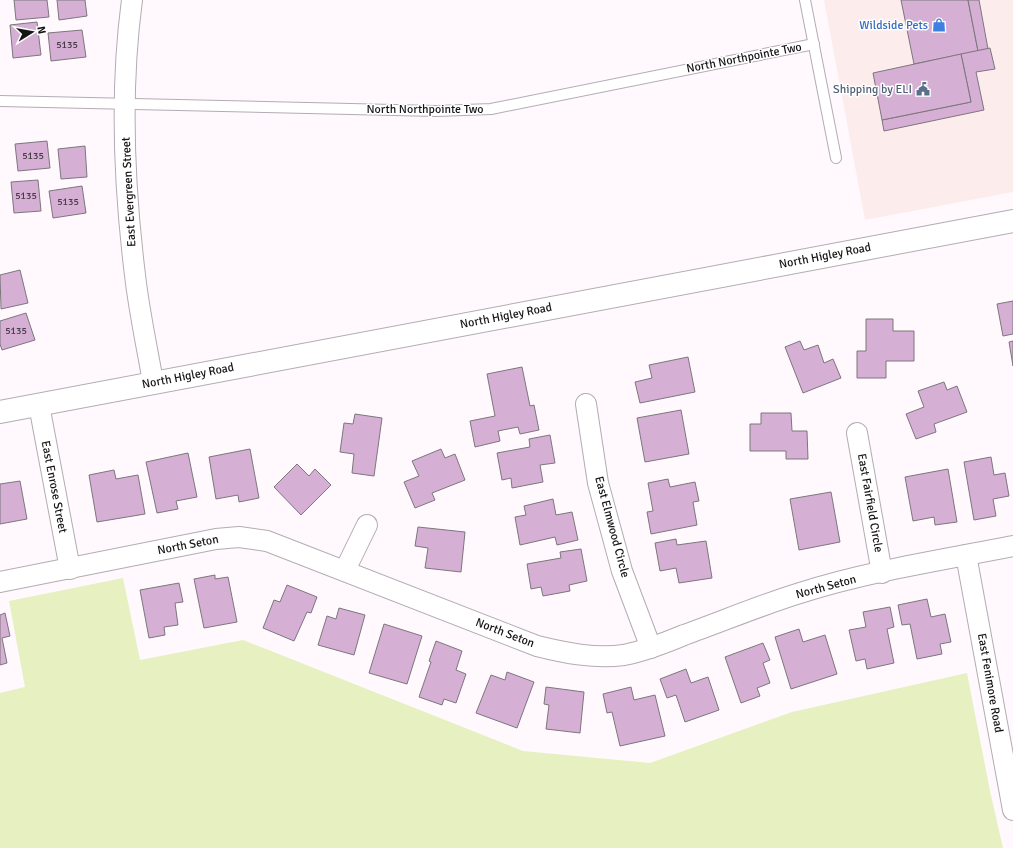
<svg xmlns="http://www.w3.org/2000/svg" width="1013" height="848" font-family="Signika,sans-serif">
<style>
.commercial{fill:#fdecec}
.green{fill:#e7f0c1}
.building{fill:#d5afd4;stroke:#7d767d}
.lines{fill:none;stroke-linecap:round;stroke-linejoin:round}
.service-casing{stroke:#b3acb3;stroke-width:12}
.minor-casing{stroke:#b3acb3;stroke-width:22}
.secondary-casing{stroke:#b3acb3;stroke-width:24}
.service{stroke:#fff;stroke-width:10}
.minor{stroke:#fff;stroke-width:20}
.secondary{stroke:#fff;stroke-width:22}
.labels{text-anchor:middle;dominant-baseline:central;stroke-width:3;stroke-linejoin:round;paint-order:stroke}
.number-label{font-size:10px;fill:#463b46}
.shop-label{font-size:12px;fill:#366cbe;stroke:#fff;text-anchor:end}
.street-label{font-size:12px;fill:#171416;stroke:#fff}
.service-label{font-size:12px;fill:#4e5e75;stroke:#fff;text-anchor:end}
</style>
<rect width="100%" height="100%" fill="#fff9fe"/>
<path class="commercial" d="M824,0H1013V192L865,220Z"/>
<path class="green" d="M123,578L140,660L243,640L523,751L650,763L792,712L967,673L990,791L1003,848H0V693L25,687L9,601Z"/>
<g class="building">
<path d="M14,0H47L49,17L16,20Z"/>
<path d="M57,0H85L87,16L59,20Z"/>
<path d="M901,0H968L978,51L914,64Z"/>
<path d="M968,0H979L988,49L978,51Z"/>
<path d="M37,22L41,55L13,58L10,25Z"/>
<path d="M82,30L86,57L51,61L48,33Z"/>
<path d="M990,48L995,69L976,72L984,110L884,131L882,120L971,102L961,54Z"/>
<path d="M961,54L971,102L882,120L873,73Z"/>
<path d="M47,141L50,168L18,171L15,144Z"/>
<path d="M85,146L87,177L61,179L58,149Z"/>
<path d="M38,180L41,211L14,213L11,182Z"/>
<path d="M82,186L86,213L53,218L49,191Z"/>
<path d="M20,270L28,303L1,309L0,275Z"/>
<path d="M1013,301V334L1003,336L997,304Z"/>
<path d="M26,313L35,340L2,350L0,344V321Z"/>
<path d="M866,319H893V331H914V361H886V378H857V351H866Z"/>
<path d="M800,341L804,350L818,345L824,363L833,359L841,378L803,393L785,347Z"/>
<path d="M1013,341V366L1009,342Z"/>
<path d="M688,357L695,392L640,403L635,382L652,378L649,365Z"/>
<path d="M522,367L530,406L534,405L539,430L520,434L518,427L498,431L500,441L475,447L470,421L495,416L487,374Z"/>
<path d="M944,382L947,390L957,386L967,412L934,424L936,432L916,439L906,414L924,407L918,391Z"/>
<path d="M681,410L689,454L645,462L637,418Z"/>
<path d="M761,413H791L792,431H807L808,459H786V451H750V424H761Z"/>
<path d="M355,414L382,418L374,476L352,473L354,454L340,452L344,423L353,424Z"/>
<path d="M550,435L555,463L540,465L543,482L512,488L511,478L502,480L497,453L530,447L529,439Z"/>
<path d="M250,449L259,498L239,502L238,495L216,499L209,457Z"/>
<path d="M441,449L445,458L455,454L465,480L432,493L435,500L415,508L404,482L419,476L412,461Z"/>
<path d="M188,453L197,497L176,501L178,509L157,513L146,462Z"/>
<path d="M991,457L994,475L1005,473L1009,496L993,499L996,516L974,520L964,462Z"/>
<path d="M297,464L309,476L315,469L331,485L301,515L274,487Z"/>
<path d="M948,469L957,522L935,525L934,517L913,521L905,477Z"/>
<path d="M114,470L116,479L138,475L145,514L97,522L89,475Z"/>
<path d="M668,479L670,487L695,482L699,501L693,502L697,525L651,534L647,512L653,511L648,483Z"/>
<path d="M20,481L27,519L0,524V484Z"/>
<path d="M831,492L840,542L799,550L790,499Z"/>
<path d="M553,499L556,515L572,512L578,540L557,545L555,537L520,545L515,517L526,515L524,506Z"/>
<path d="M418,527L465,532L461,572L425,568L428,548L415,546Z"/>
<path d="M676,539L677,545L706,541L712,578L679,583L676,568L660,571L655,543Z"/>
<path d="M581,549L587,581L569,585L570,591L543,596L541,587L531,589L527,564L561,558L560,552Z"/>
<path d="M215,575V579L228,577L237,622L204,628L194,579Z"/>
<path d="M179,583L183,602L175,603L178,625L164,627L165,635L149,638L140,590Z"/>
<path d="M287,585L317,597L311,613L307,612L294,641L263,628L274,600L280,602Z"/>
<path d="M927,599L931,617L945,614L951,642L940,644L942,654L917,659L910,624L902,625L898,605Z"/>
<path d="M890,607L894,627L887,629L894,663L867,669L865,659L856,661L849,630L866,627L863,612Z"/>
<path d="M339,608L365,615L354,655L318,645L327,616L336,619Z"/>
<path d="M5,613L10,636L2,638L7,663L0,665V615Z"/>
<path d="M384,624L422,636L407,684L369,673Z"/>
<path d="M799,629L803,642L825,635L837,674L791,689L775,637Z"/>
<path d="M436,641L462,651L456,670L466,674L456,703L444,699L442,705L419,697L431,662L429,661Z"/>
<path d="M763,643L770,660L763,663L770,683L757,688L760,696L741,703L725,657Z"/>
<path d="M686,669L691,683L708,677L719,710L685,722L676,695L667,698L660,679Z"/>
<path d="M507,672L534,682L517,728L476,713L491,675L505,680Z"/>
<path d="M546,687L584,692L580,733L546,729L549,705L544,704Z"/>
<path d="M631,687L634,700L655,695L665,736L620,746L612,712L607,713L603,694Z"/>
</g>
<g class="lines">
<g class="service-casing">
<g id="service">
<path d="M805,0L836,158"/>
<path d="M0,101L436,111L491,109L814,44"/>
</g>
</g>
<g class="minor-casing">
<g id="minor">
<path d="M132,0C120,89 124,186 135,275C139,311 147,347 153,382"/>
<path d="M586,404L598,483L622,571L651,648"/>
<path d="M39,405L70,569"/>
<path d="M857,433L882,573"/>
<path d="M966,555L1013,810"/>
<path d="M345,570L367,525"/>
<path d="M0,582L216,539L239,537L267,541L537,646C565,653 595,659 624,655C644,651 665,643 684,635C723,621 761,605 800,593C869,571 942,560 1013,546"/>
</g>
</g>
<g class="secondary-casing">
<path id="secondary" d="M0,412L1013,221"/>
</g>
<use href="#service" class="service"/>
<use href="#minor" class="minor"/>
<use href="#secondary" class="secondary"/>
</g>
<defs>
<g id="shop-bare" transform="scale(1.08)"><path d="M-5-2.5h2.3a2.7 3.5 0 0 1 5.4 0H5L5.5 6h-11ZM-1.5-2.5h3a1.5 2.3 0 0 0-3 0Z" fill="#3f7fe0" stroke="#fff" stroke-width="2.5" paint-order="stroke"/></g>
<g id="civic-bare" transform="scale(1.08)"><path d="M-.6-6.5H3V-4.5H.6V-3L4-1V1h2V6H-6V1h2V-1L-.6-3ZM-1.2 2.5V6h2.4V2.5Z" fill="#5c6f8a" stroke="#fff" stroke-width="2.5" paint-order="stroke"/></g>
</defs>
<g fill-rule="evenodd">
<use href="#shop-bare" x="939" y="25"/>
<use href="#civic-bare" x="923" y="89"/>
</g>
<g class="labels">
<g class="number-label">
<text x="67" y="45">5135</text>
<text x="33" y="156">5135</text>
<text x="26" y="196">5135</text>
<text x="68" y="202">5135</text>
<text x="16" y="331">5135</text>
</g>
<g class="shop-label">
<text x="928" y="25">Wildside Pets</text>
</g>
<g class="street-label">
<text transform="translate(744 58) rotate(-11)">North Northpointe Two</text>
<text x="425" y="109">North Northpointe Two</text>
<text transform="translate(129 192) rotate(-93)">East Evergreen Street</text>
<text transform="translate(825 256) rotate(-11)">North Higley Road</text>
<text transform="translate(506 316) rotate(-11)">North Higley Road</text>
<text transform="translate(188 376) rotate(-11)">North Higley Road</text>
<text transform="translate(54 487) rotate(79)">East Enrose Street</text>
<text transform="translate(870 503) rotate(80)">East Fairfield Circle</text>
<text transform="translate(612 527) rotate(75)">East Elmwood Circle</text>
<text transform="translate(188 545) rotate(-11)">North Seton</text>
<text transform="translate(826 587) rotate(-15)">North Seton</text>
<text transform="translate(505 633) rotate(21)">North Seton</text>
<text transform="translate(990 683) rotate(80)">East Fenimore Road</text>
</g>
<g class="service-label">
<text x="912" y="89">Shipping by ELI</text>
</g>
</g>
<g transform="translate(32 32) rotate(79)" stroke="#ffffff" stroke-width="3" paint-order="stroke">
<path d="M0-3L7 15L0 10L-7 15Z" fill="#171416"/>
<text y="-6" font-size="11" font-weight="bold" text-anchor="middle" fill="#171416">N</text>
</g>
</svg>
